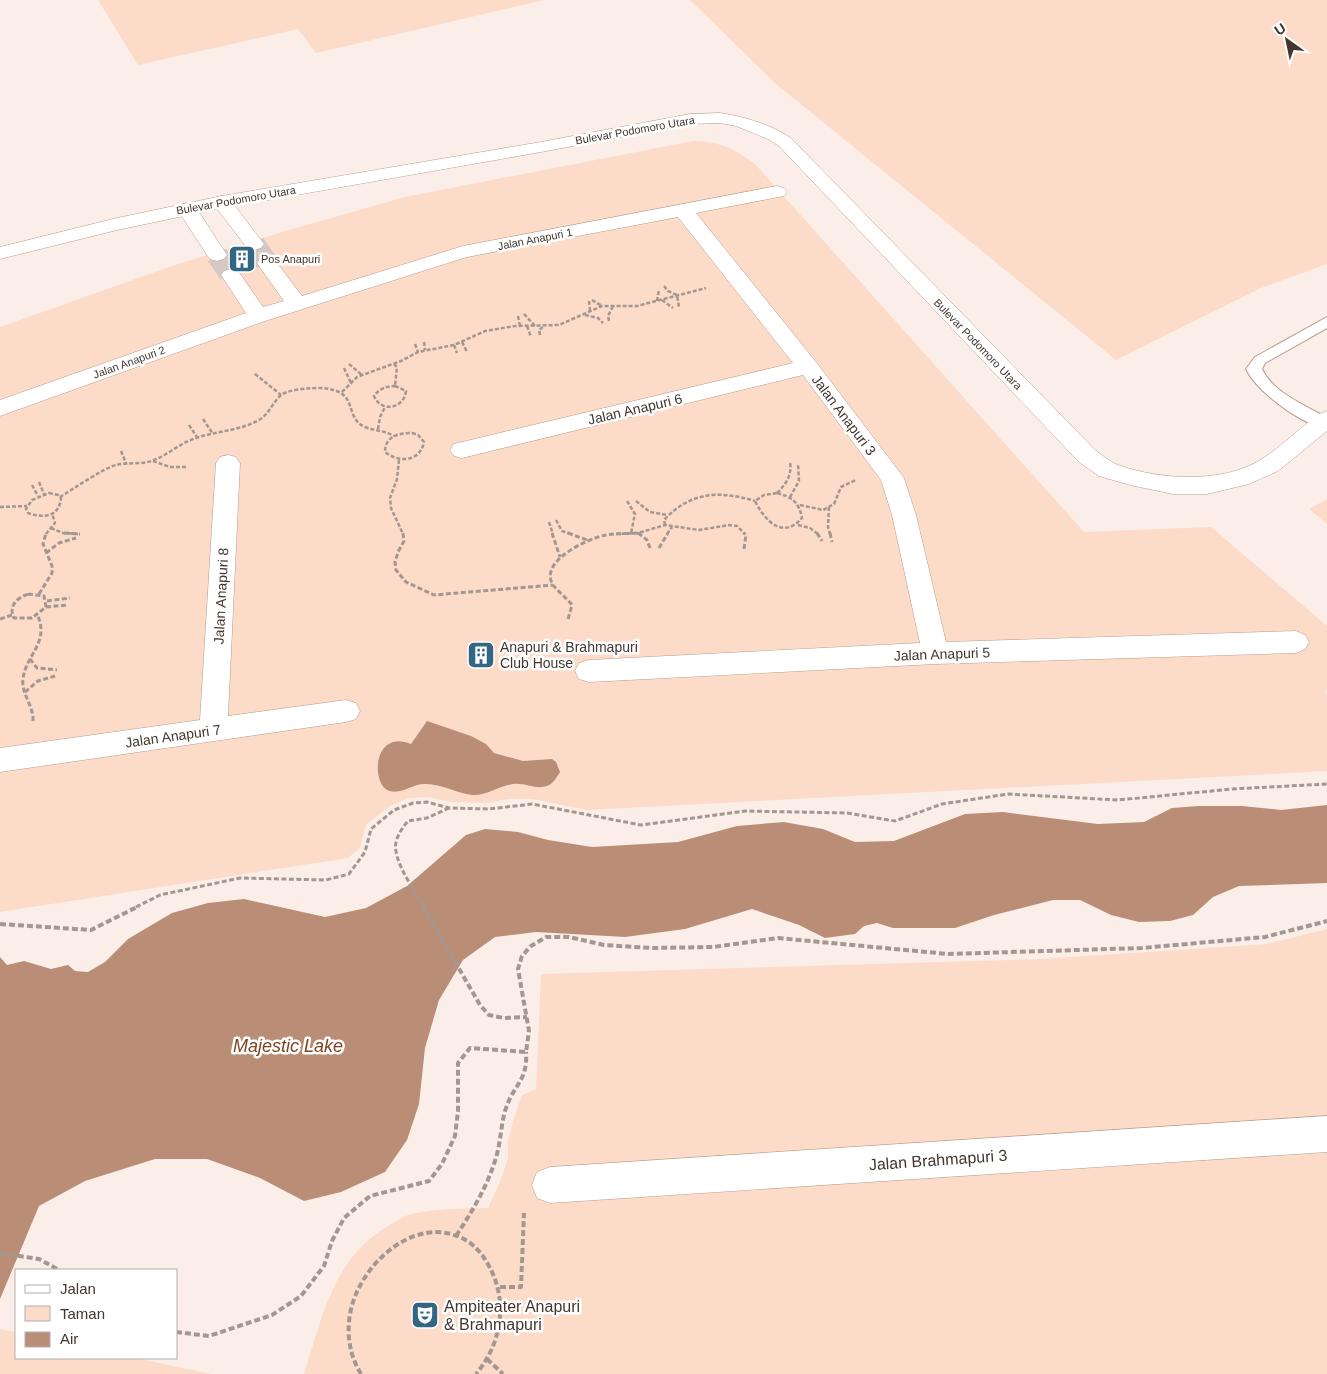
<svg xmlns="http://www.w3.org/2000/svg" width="1327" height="1374" font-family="Helvetica,sans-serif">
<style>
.green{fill:#fcdbc9}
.water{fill:#ba8e76}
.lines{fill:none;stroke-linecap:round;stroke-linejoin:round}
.street-tunnel{stroke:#d6c9c3;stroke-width:22;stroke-dasharray:22 11;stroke-linecap:butt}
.lane-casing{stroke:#b79b8b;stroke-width:2}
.street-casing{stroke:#b79b8b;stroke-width:1}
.secondary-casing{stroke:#b79b8b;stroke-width:1}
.path-far2{stroke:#a49791;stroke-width:2.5;stroke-dasharray:4 2;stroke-linecap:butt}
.path-far1{stroke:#a49791;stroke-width:3;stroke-dasharray:5 2.5;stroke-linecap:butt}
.path{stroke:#a49791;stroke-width:4;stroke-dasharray:6 3;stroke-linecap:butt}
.lane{fill:#fff;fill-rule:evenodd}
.street{fill:#fff;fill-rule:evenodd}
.secondary{fill:#fff;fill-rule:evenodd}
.labels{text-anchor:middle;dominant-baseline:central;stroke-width:5;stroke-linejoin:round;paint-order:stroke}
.far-street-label{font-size:11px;fill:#42362f;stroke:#fff}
.far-poi-label{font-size:11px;fill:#42362f;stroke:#fff;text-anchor:start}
.street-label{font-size:14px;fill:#42362f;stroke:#fff}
.poi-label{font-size:14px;fill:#42362f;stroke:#fff;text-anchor:start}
.near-street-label{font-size:16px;fill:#42362f;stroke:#fff}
.near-poi-label{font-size:16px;fill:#42362f;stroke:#fff;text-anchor:start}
.near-water-label{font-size:18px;font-style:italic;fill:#7d4420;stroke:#fff}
</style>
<rect width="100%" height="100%" fill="#fbeee8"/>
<g class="green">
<path d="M98,0H544L316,53L298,29L138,65Z"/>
<path d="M690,0H1327V264L1261,288L1116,360L776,84Z"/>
<path d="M693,141C721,142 733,148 755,164L1084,532L1211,527L1327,626V689L1325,691L1327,696V771L587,810L532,799H508L488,803L452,802L428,797L409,798L390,806L366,825L360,848L348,858L0,912V327L175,265L282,232L405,197Z"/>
<path d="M1327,499V524L1309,509Z"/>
<path d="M1327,929V1374H304C322,1318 333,1258 388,1226C395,1223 401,1217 408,1215C434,1208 461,1209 488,1208L499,1184L508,1159V1141L513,1121L522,1095L536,1089L541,974L1040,959L1267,944Z"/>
<path d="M0,1329L16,1332V1358H135L211,1374H0Z"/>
</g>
<g class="water">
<path d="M427,721L471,736L486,744L494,753L523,761L552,759L556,762L560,772C557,777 553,784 547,786C536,790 524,782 513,784C499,786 486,796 472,795C456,793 440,783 424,784C412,784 400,796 387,790C371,781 374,729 411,744Z"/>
<path d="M1327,805V883L1239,886L1213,897L1193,915L1170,921L1139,922L1111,915L1080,900H1053L994,915L955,928H893L877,923L864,926L855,934L825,938L799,925L752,909L685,929L625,937L536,932L495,937L463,960L439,1000L425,1048L419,1104L407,1140L385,1172L341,1192L304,1201L260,1178L207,1159H155L85,1181L39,1206L0,1299V957L7,965L24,961L51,969L68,965L75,971L88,972L105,962L128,939L172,913L208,903L244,899L325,917L366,908L407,886L466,835L485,829L518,832L548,840L592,847L678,842L737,826L784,822L823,829L855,842L894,841L965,814L1003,812L1098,824L1144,822L1172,808L1199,806H1242L1281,810Z"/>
</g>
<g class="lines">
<g class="street-tunnel">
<path d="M254,244L267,263"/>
<path d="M217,255L231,275"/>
</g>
<g class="lane-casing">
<path id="lane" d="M1327,317V328L1265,363L1262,369C1273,393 1305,405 1327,418V427L1323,428C1299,422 1257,392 1246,369L1255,357Z"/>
</g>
<g class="street-casing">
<g id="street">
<path d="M777,186L784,188L787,192L784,196L696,213L816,362L904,478L916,515L946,642L1296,631L1305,635L1309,642L1305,649L1296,653L935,664L589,682L579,679L575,671L579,663L589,660L920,643L892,515L881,480L803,375L462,458L454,456L450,450L454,444L462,442L793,363L678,217L467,257L265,321L0,416V400L246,313L221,275L224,271L231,269L238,271L263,307L284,301L257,263L260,259L267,257L274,259L302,296L463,246Z"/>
<path d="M222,196L229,198L261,240L264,244L261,248L254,250L247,248L215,206L212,202L215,198Z"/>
<path d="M187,203L194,205L197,209L227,255L224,259L217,261L210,259L207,255L177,209L180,205Z"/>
<path d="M228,455L236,457L240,463L228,716L346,700L356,703L360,711L356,719L346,722L0,772V748L200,720L216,463L220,457Z"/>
<path d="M1327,1116V1152L550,1203L537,1198L532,1185L537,1172L550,1167Z"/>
</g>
</g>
<g class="secondary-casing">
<path id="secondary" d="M720,113C745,117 770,124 791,138L1095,450C1102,455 1110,462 1118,465C1160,480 1223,484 1262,459C1282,446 1300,428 1319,414L1327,411V431L1278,471L1249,484L1207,494H1173L1130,485L1099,476L1079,462L779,146L768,139L736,126L720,123L690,124L541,152L222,208L117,230L0,259V247L117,218L222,196L541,142L690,114Z"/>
</g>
<g class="path-far2">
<path d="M664,286L668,291L677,295L679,307"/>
<path d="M592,300L602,306"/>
<path d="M662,300L673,308"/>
<path d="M589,301L590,311"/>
<path d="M657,301L659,289"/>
<path d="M524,314L535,326"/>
<path d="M585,315L598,318L603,323"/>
<path d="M518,316L520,326"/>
<path d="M609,321L608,316L613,306"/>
<path d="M527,326L531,337"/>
<path d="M540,335L539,330L544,326"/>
<path d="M424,342L425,350"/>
<path d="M462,342L467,352"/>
<path d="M415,344L418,352"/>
<path d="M454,345L457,353"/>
<path d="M349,364L362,375"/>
<path d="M394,364L397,367L395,386"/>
<path d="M344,368L351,383"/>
<path d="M255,374L281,395"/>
<path d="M395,386L406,391C404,409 381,413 374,396C379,389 386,386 395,386Z"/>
<path d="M342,392L357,377L401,361L418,352L454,345L485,331L515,326L559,325L602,306H637L706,288"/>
<path d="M203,419L213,434"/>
<path d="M189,425L197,437"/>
<path d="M378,429L380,417L385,407"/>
<path d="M412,433L418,435L424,442C420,462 399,463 385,452C385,436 399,433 412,433Z"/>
<path d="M121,451L126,463"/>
<path d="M399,460L397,479L390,498L391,508L403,534"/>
<path d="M153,461L170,467H188"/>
<path d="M39,482L44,494"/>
<path d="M32,485L38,496"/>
<path d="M49,493L58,495L61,498C59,518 43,518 28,513L26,509L32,500Z"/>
<path d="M777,493C792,497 799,502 802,518C783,540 765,521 755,501L764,495Z"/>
<path d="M777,493C786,484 792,476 790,462"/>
<path d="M60,497C73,489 104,468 116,465C128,462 143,465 154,460C167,455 178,445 191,440C212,431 236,432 257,421C268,416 271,405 280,396C287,389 310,388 320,388C362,390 342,417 365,427C375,431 383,430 394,436"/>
<path d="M790,497L799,481L798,464"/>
<path d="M627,501L635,514L631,533"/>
<path d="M636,501L650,512L668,515"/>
<path d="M800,505L823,510L834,504L841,487L856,480"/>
<path d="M0,507L27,506"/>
<path d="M829,507L828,527L830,534"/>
<path d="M556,520L562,531L571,534"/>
<path d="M549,522L553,534"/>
<path d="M665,525L664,520C690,492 719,490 755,501"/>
<path d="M798,525L810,528L818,534"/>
<path d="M51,528L63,533L80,534"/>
<path d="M638,533L640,534"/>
<path d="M46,534L55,523L52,513"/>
<path d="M616,534L638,533L665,525L699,530L729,525L737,526L745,534"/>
<path d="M667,534L672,527"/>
</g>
<g class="path-far1">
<path d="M64,533L80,534"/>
<path d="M403,533L404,541L398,552L395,562L396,570L406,582L434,595L553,585"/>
<path d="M552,533L560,557"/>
<path d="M568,533L587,540"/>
<path d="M638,533L647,540L650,548"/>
<path d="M817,533L822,541"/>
<path d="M830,533L832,542"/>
<path d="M659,548L668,533"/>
<path d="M744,549L746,535L744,533"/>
<path d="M46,553L59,543L76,538"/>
<path d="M28,594L44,596L46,607L32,618H14C8,606 17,598 28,594Z"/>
<path d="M39,594L52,573V566L43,544L46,533"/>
<path d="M47,601L70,598"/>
<path d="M46,607L68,605"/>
<path d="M0,619L12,615"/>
<path d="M568,619L572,605C567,598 558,592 553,585C538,561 589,538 606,535C616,533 627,534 637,533"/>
<path d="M30,659L37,668L57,670"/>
<path d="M25,692L38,681L55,676"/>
<path d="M33,721C34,706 21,694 23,679C26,654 49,644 38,616"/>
<path d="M136,907L160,895L240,878L326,880L349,874L365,852L371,829L394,810L413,803L427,802L449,808L489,809L532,804L641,825L745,811L847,813L895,821L942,804L1008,794L1118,800L1232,789L1327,784"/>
<path d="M424,907C415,891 392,860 396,842C398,834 403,827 408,821L427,818L449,808"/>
</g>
<g class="path">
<path d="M423,906L480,1005L489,1015L504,1018L527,1017"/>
<path d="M0,924L91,930L139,906"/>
<path d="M456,1236C473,1210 489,1184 497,1154C501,1139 501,1123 506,1108C514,1084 528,1081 526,1052"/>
<path d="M0,1253L39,1259L59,1270"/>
<path d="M500,1287H521L524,1213"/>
<path d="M176,1332L209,1336L272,1315L301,1296L324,1266L332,1241L344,1218L370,1196L429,1181L442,1164L455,1136L458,1111V1063L470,1048L526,1052L529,1031L518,969L522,956L531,946L546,937H569L604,945L652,948L713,947L778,938L948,954L1142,948L1265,937L1327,921"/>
<path d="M487,1359L503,1374"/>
<path d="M361,1374C346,1350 345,1320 356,1294C372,1256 418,1217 462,1238C472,1243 481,1252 486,1261C509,1297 503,1342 476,1374"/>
</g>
<use href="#lane" class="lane"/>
<use href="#street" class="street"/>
<use href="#secondary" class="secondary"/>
</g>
<defs>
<g id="building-square" transform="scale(1.4375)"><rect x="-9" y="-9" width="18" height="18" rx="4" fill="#326683" stroke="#fff"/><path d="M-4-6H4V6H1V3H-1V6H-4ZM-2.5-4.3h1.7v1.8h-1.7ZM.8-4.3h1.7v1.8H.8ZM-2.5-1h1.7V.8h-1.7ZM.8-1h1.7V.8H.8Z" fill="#fff"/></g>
<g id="theatre-square" transform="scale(1.4375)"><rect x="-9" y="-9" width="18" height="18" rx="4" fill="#326683" stroke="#fff"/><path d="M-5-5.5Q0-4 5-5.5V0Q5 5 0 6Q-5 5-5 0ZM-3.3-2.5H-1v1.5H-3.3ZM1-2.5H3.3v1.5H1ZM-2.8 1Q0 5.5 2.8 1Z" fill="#fff"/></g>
</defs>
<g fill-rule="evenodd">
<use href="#building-square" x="242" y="259"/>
<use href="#building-square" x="481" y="655"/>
<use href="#theatre-square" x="425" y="1315"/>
</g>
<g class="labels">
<g class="far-street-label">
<text transform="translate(635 130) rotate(-10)">Bulevar Podomoro Utara</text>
<text transform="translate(236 200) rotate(-10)">Bulevar Podomoro Utara</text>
<text transform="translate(535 239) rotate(-11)">Jalan Anapuri 1</text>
<text transform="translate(978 344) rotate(46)">Bulevar Podomoro Utara</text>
<text transform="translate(129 362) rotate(-20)">Jalan Anapuri 2</text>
</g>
<g class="far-poi-label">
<text x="261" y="259">Pos Anapuri</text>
</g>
<g class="street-label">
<text transform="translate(635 409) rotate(-13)">Jalan Anapuri 6</text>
<text transform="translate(844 415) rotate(53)">Jalan Anapuri 3</text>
<text transform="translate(221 596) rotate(-87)">Jalan Anapuri 8</text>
<text transform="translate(942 654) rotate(-2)">Jalan Anapuri 5</text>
<text transform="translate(173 736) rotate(-8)">Jalan Anapuri 7</text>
</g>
<g class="poi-label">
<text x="500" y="647">Anapuri &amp; Brahmapuri<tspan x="500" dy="16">Club House</tspan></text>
</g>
<g class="near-street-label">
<text transform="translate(938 1160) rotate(-4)">Jalan Brahmapuri 3</text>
</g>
<g class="near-poi-label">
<text x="444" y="1306">Ampiteater Anapuri<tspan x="444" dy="18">&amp; Brahmapuri</tspan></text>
</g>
<g class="near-water-label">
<text x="288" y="1046">Majestic Lake</text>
</g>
</g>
<rect x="15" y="1269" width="162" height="90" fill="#ffffff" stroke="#b3afac"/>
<rect x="25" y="1285" width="25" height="8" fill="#ffffff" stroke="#b3afac"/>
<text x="60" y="1294" font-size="15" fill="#42362f">Jalan</text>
<rect x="25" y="1306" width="25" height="15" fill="#fcdbc9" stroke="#b3afac"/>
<text x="60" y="1319" font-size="15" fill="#42362f">Taman</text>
<rect x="25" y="1332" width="25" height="15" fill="#ba8e76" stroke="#b3afac"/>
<text x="60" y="1344" font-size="15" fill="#42362f">Air</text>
<g transform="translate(1287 40) rotate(327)" stroke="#ffffff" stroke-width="4" paint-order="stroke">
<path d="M0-4L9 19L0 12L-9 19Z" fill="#42362f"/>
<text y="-8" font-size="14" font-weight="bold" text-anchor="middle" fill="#42362f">U</text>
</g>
</svg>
